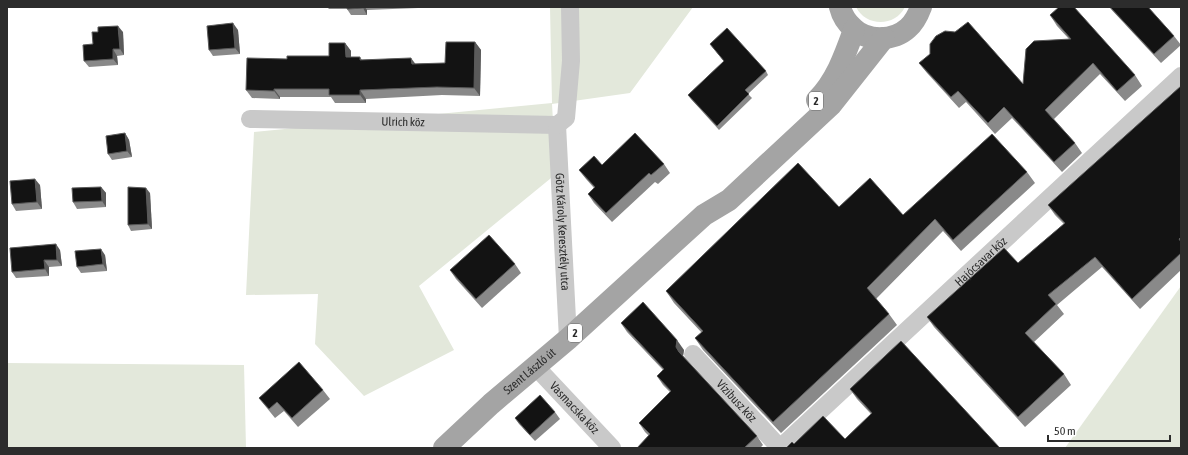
<svg xmlns="http://www.w3.org/2000/svg" width="1188" height="455" font-family="'Asap Condensed',sans-serif">
<style>
.green{fill:#e3e8db}
.lines{fill:none;stroke-linecap:round;stroke-linejoin:round}
.minor{stroke:#c9c9c9;stroke-width:18}
.major{stroke:#a4a4a4;stroke-width:22}
.wall{fill:#898989}
.shaded-wall{fill:#5a5a5a}
.building{fill:#131313;stroke:#5a5a5a}
.labels{text-anchor:middle;dominant-baseline:central;stroke-width:4;stroke-linejoin:round;paint-order:stroke}
.shield{fill:#fff;stroke:#6b6b6b;stroke-width:1}
.shield-label{font-size:11px;font-weight:bold;fill:#2c2c2c}
.street-label{font-size:12px;fill:#2c2c2c;stroke:#fff}
</style>
<rect width="100%" height="100%" fill="#fff"/>
<g class="green">
<path d="M550,7H693L630,93L552,104L556,174L419,286L454,350L364,396L315,344L318,294L246,295L254,132L552,103Z"/>
<path d="M856,7H905C895,27 866,27 856,7Z"/>
<path d="M1181,286V448H1065Z"/>
<path d="M7,363L244,365L246,448H7Z"/>
</g>
<g class="lines">
<g class="minor">
<path id="s1" d="M250,119L557,125"/>
<path id="s2" d="M557,125L568,339"/>
<path d="M557,125L566,118L571,61L570,7"/>
<path id="s3" d="M693,354L780,448"/>
<path id="s4" d="M536,367L612,448"/>
<path id="s5" d="M780,448L1181,76"/>
</g>
<g class="major">
<path d="M840,7C842,15 847,23 853,28C867,42 894,41 908,28C915,22 918,15 921,7"/>
<path d="M817,100C836,81 845,55 854,30"/>
<path id="s6" d="M444,448L491,404L568,339L704,215L729,200L831,105L884,38"/>
</g>
</g>
<g class="wall">
<path d="M327,7H418V8L367,10V15H351L347,9H329Z"/>
<path d="M1109,7H1148L1174,36L1181,45L1161,63Z"/>
<path d="M1050,15L1135,75L1142,86L1125,101L1100,74L1054,119L1075,143L1082,153L1062,172L1012,118L995,134L966,102L959,108L927,73L919,63L1023,84L1069,39L1057,26Z"/>
<path d="M238,30L240,54L213,56L209,50Z"/>
<path d="M123,32L124,55L117,56L118,65L89,67L84,61L93,44Z"/>
<path d="M475,42L481,50L480,96L442,95L366,99V103H335L331,97H280V99L252,98L246,90L329,56L345,43L351,51V57H360L362,60L416,64L445,63Z"/>
<path d="M710,44L766,71L768,75L748,94L752,98L719,130L691,99L688,95L724,61Z"/>
<path d="M1181,86V270L1140,309L1102,267L1057,305L1064,314L1034,342L1064,374L1071,385L1025,427L934,327L927,317L1018,263L1064,224L1055,215L1048,205Z"/>
<path d="M125,133L129,140L132,157L112,160L108,154Z"/>
<path d="M664,164L670,173L658,184L655,182L612,222L594,203L588,194L594,188L586,179L579,170L602,165Z"/>
<path d="M1027,172L1035,183L961,251L943,231L876,299L889,314L897,325L781,433L703,350L695,338L702,333L674,303L666,291L839,207L903,215Z"/>
<path d="M40,185L42,209L16,211L12,204Z"/>
<path d="M101,187L106,193V207L77,209L73,202Z"/>
<path d="M150,193L152,229L131,231L128,225Z"/>
<path d="M60,250L62,266L49,267V276L16,278L12,272Z"/>
<path d="M105,255L107,271L81,273L77,267Z"/>
<path d="M515,264L521,273L482,308L456,279L450,270Z"/>
<path d="M621,323L684,350L683,356L757,436L763,445L760,448H637L649,436L645,432L639,423L670,392L663,385L657,376L663,370L627,332Z"/>
<path d="M901,341L999,448H786L794,444L845,439L871,414L857,399L850,389Z"/>
<path d="M323,390L330,399L298,427L284,411L275,418L266,407L259,398Z"/>
<path d="M555,412L560,419L535,441L519,424L515,418Z"/>
</g>
<g class="shaded-wall">
<path d="M362,7H365L367,10V15L363,8Z"/>
<path d="M233,23L238,30L240,54L235,48Z"/>
<path d="M118,26L123,32L124,55L120,49Z"/>
<path d="M475,42L481,50L480,96L474,88Z"/>
<path d="M345,43L351,51V65L346,57Z"/>
<path d="M113,49L117,56L118,65L113,59Z"/>
<path d="M411,58L417,66L412,64Z"/>
<path d="M274,89L280,97V99L274,91Z"/>
<path d="M360,90L366,99V103L360,95Z"/>
<path d="M125,133L129,140L132,157L127,151Z"/>
<path d="M35,179L40,185L42,209L37,202Z"/>
<path d="M101,187L106,193V207L102,201Z"/>
<path d="M146,188L150,193L152,229L148,224Z"/>
<path d="M56,244L60,250L62,266L57,260Z"/>
<path d="M101,249L105,255L107,271L103,264Z"/>
<path d="M44,260L49,267V276L45,269Z"/>
<path d="M677,340L684,350L683,356L679,352L676,347Z"/>
</g>
<g class="building">
<path d="M347,7H362L363,8L347,9Z"/>
<path d="M1059,7H1074L1135,75L1117,91L1093,63L1045,110L1075,143L1054,162L1004,107L988,123L958,91L951,97L919,63L930,54V44L936,36L945,31L955,32L968,22L1023,84L1026,49L1034,41L1071,39L1050,15Z"/>
<path d="M1110,7H1148L1174,36L1154,54Z"/>
<path d="M233,23L235,48L209,50L207,26Z"/>
<path d="M118,26L120,49H113V59L84,61L83,45L93,44L92,32H98V27Z"/>
<path d="M727,28L766,71L745,90L749,94L717,126L688,95L724,61L710,44Z"/>
<path d="M446,42H475L474,88L437,87L360,90V95H329V89H274V91L246,90L247,58L287,59V56H329V43H345L346,57H360V60L411,58L412,64L445,63Z"/>
<path d="M1181,86V237L1179,239L1181,242V253L1132,299L1095,257L1048,295L1056,304L1025,333L1064,374L1018,417L927,317L1004,248L1018,263L1065,223L1048,205Z"/>
<path d="M125,133L127,151L108,154L106,136Z"/>
<path d="M635,133L664,164L651,175L649,173L606,213L588,194L595,187L579,170L594,156L602,165Z"/>
<path d="M992,134L1027,172L953,240L935,219L867,288L889,314L773,422L695,338L703,331L666,291L798,163L839,207L870,178L903,215Z"/>
<path d="M35,179L37,202L12,204L10,181Z"/>
<path d="M101,187L102,201L73,202L72,188Z"/>
<path d="M128,187L146,188L148,224L128,225Z"/>
<path d="M489,235L515,264L476,299L450,270Z"/>
<path d="M56,244L57,260H44L45,269L12,272L10,248Z"/>
<path d="M101,249L103,264L77,267L75,251Z"/>
<path d="M643,302L677,340L676,347L679,352L757,436L744,448H637L650,434L639,423L671,391L657,376L664,369L621,323Z"/>
<path d="M901,341L999,447L998,448H786L792,442L794,444L823,416L845,439L872,413L850,389Z"/>
<path d="M299,362L323,390L292,418L277,402L269,409L259,398Z"/>
<path d="M540,395L555,412L530,435L515,418Z"/>
</g>
<g class="labels">
<g class="shield">
<rect x="809" y="92" width="14" height="18" rx="3"/>
<rect x="568" y="324" width="14" height="18" rx="3"/>
</g>
<g class="shield-label">
<text x="816" y="101">2</text>
<text x="575" y="333">2</text>
</g>
<g class="street-label">
<text stroke="none"><textPath href="#s1" startOffset="153">Ulrich köz</textPath></text>
<text stroke="none"><textPath href="#s2" startOffset="107">Götz Károly Keresztély utca</textPath></text>
<text stroke="none"><textPath href="#s5" startOffset="274">Hajócsavar köz</textPath></text>
<text stroke="none"><textPath href="#s6" startOffset="115">Szent László út</textPath></text>
<text stroke="none"><textPath href="#s3" startOffset="64">Vízibusz köz</textPath></text>
<text stroke="none"><textPath href="#s4" startOffset="56">Vasmacska köz</textPath></text>
</g>
</g>
<rect width="1188" height="455" fill="none" stroke="#2c2c2c" stroke-width="16"/>
<path d="M1048 435v6h122v-6" fill="none" stroke="#2c2c2c" stroke-width="2"/>
<text x="1054" y="435" font-size="12" fill="#2c2c2c" stroke="#ffffff" stroke-width="3" paint-order="stroke">50 m</text>
</svg>
